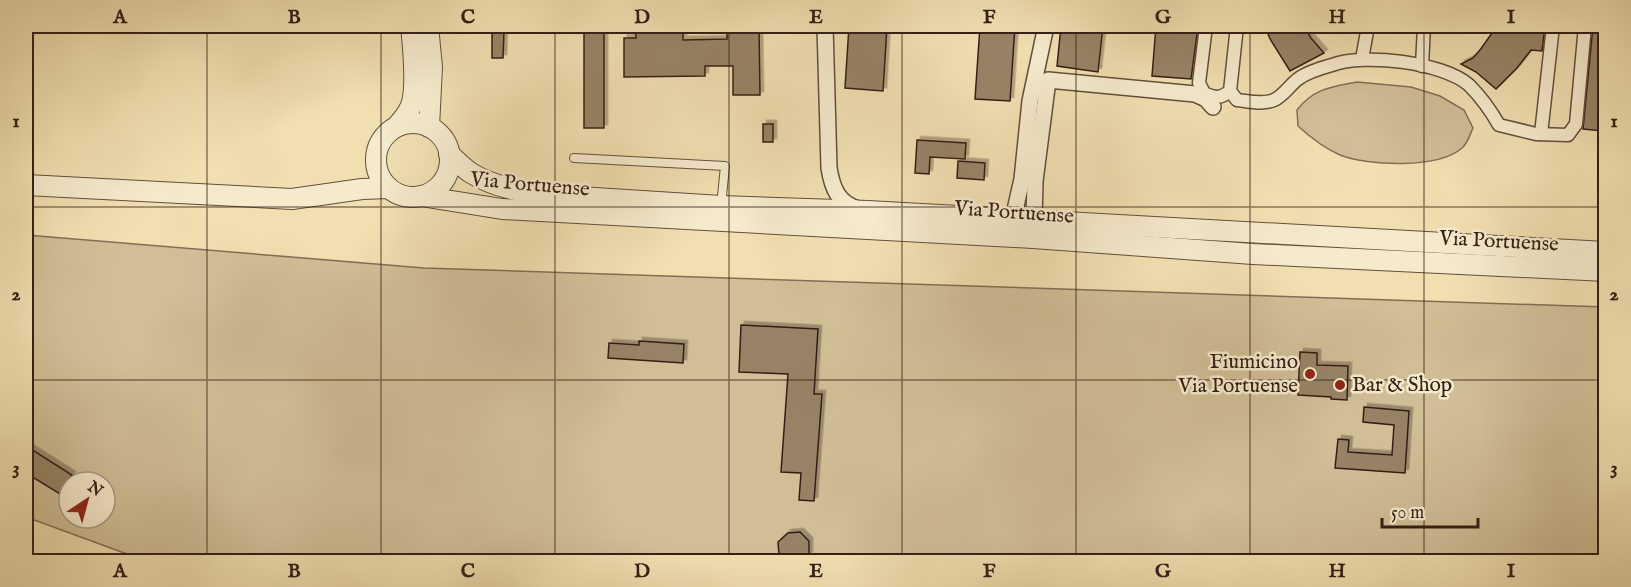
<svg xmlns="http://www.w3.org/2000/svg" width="1631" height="587" font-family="'IM FELL English',serif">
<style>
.green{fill:#d0be96;stroke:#826e56;stroke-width:1.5;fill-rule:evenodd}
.building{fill:#968366;stroke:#341f15;stroke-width:1.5;filter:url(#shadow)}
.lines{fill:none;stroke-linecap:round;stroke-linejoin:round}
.service-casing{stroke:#634f3c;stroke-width:10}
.pedestrian-casing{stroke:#634f3c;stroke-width:15}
.minor-casing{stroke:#634f3c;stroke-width:18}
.tertiary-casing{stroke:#634f3c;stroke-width:22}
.service{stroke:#f5eacc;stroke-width:8}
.pedestrian{stroke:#f5eacc;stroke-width:12}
.minor{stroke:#f5eacc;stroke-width:15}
.tertiary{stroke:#f5eacc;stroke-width:20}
.grid{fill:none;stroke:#341f15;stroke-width:1.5;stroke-opacity:0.55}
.poi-dot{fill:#8f2418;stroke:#f5eacc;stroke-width:2}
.labels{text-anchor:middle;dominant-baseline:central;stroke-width:5;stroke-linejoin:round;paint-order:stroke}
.street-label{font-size:21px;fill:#341f15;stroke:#f5eacc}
.poi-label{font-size:21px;fill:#341f15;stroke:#f5eacc;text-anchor:end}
.neatline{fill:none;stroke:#341f15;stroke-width:2}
.grid-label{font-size:20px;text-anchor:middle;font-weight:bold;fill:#341f15}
</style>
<defs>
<filter id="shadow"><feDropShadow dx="3.5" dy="-3.5" stdDeviation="0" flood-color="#0004"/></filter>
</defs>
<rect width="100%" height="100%" fill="#f0dfb1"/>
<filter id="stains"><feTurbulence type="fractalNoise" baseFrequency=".00333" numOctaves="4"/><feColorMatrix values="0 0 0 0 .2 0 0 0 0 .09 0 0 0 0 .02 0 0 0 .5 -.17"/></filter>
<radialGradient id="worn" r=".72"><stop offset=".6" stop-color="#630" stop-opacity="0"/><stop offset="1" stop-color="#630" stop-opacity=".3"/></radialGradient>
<g class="green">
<path d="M1357,82L1411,87L1440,96L1464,110L1473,128C1470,134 1468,143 1462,148C1438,169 1368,166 1340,155C1324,148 1311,138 1298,126L1297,110C1314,88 1332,87 1357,82Z"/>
<path d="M26,235L424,268L1605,307V561H146L26,517ZM69,482H105V518H69Z"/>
</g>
<g class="building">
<path d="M635,26H683V40L727,39V26L759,27L760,95H733V66H705V76L624,77V38H636Z"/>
<path d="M849,26H887L883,91L845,88Z"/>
<path d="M980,26H1015L1010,101L975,99Z"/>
<path d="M1061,26H1103L1098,72L1057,66Z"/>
<path d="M1156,26H1198L1191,79L1152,76Z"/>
<path d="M1265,26H1304L1311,38L1324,53L1290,71L1270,39Z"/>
<path d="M1497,26H1545L1542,51L1531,50L1517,68L1496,89L1476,72L1461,64L1473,58L1480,50Z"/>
<path d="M1593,26H1605L1604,131L1583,129Z"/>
<path d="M492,32H504L503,58H492Z"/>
<rect x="584" y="32" width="20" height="96"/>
<rect x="763" y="124" width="10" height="18"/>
<path d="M917,140L966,143L965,159L930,157L929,174L915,173Z"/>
<path d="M958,161L985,163L984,180L957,178Z"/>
<path d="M741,325L818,329L814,394H822L814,501L799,500L801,473L781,472L788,374L739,372Z"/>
<path d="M639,341L684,344L683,363L608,358L609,343L639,345Z"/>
<path d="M1300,352L1317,353V365L1348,366L1347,400L1331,399V397L1298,395Z"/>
<path d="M1364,407L1409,411L1405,473L1335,468L1338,439L1349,440L1348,452L1392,455L1394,425L1363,422Z"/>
<path d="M26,446L72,475L60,494L26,473Z"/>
<path d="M800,532L809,541V555L802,561H786L779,555L778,542L788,533Z"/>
</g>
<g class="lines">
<g class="service-casing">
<path id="service" d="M574,158L725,166L721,206"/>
</g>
<g class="pedestrian-casing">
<g id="pedestrian">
<path d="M1206,26L1199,83L1204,93C1215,98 1220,99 1230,91L1237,26"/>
<path d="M1362,59L1368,26"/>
<path d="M1422,66L1424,26"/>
<path d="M1230,91L1237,100C1248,101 1263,105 1274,100C1283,96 1290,85 1298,79C1307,72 1321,68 1332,65C1364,53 1442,62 1469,85C1481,97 1491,111 1499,125L1536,134L1568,135L1576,124L1585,26"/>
<path d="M1541,134L1553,26"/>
</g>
</g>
<g class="minor-casing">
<g id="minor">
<path d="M825,26L829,168C832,187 838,204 859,209"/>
<path d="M1013,219L1022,179L1030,101L1046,26"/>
<path d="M1034,220L1035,181L1048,80L1195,94L1206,99L1213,107"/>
</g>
</g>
<g class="tertiary-casing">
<g id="tertiary">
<path d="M428,26L432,67L429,127"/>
<circle cx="413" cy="160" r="37"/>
<path d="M397,126C403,119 410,112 412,102C417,83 413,46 411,26"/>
<path d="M449,154C456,160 463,168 471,173C494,187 521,192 548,195L721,206L868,211L1606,252"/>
<path d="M26,185L292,199L362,189L389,188"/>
<path d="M421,196L502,209L1033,238L1253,254L1606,271"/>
</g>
</g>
<use href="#service" class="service"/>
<use href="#pedestrian" class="pedestrian"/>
<use href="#minor" class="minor"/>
<use href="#tertiary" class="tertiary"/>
</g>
<path class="grid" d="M207,26V562M381,26V562M555,26V562M729,26V562M902,26V562M1076,26V562M1250,26V562M1424,26V562M26,207H1606M26,380H1606"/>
<g class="poi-dot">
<circle cx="1310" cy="374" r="6"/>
<circle cx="1340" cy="385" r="6"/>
</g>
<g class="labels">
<g class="street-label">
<text transform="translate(530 185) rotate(5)">Via Portuense</text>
<text transform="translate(1014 213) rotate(4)">Via Portuense</text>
<text transform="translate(1499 242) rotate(3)">Via Portuense</text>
</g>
<g class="poi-label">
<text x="1298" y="362">Fiumicino<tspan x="1298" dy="24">Via Portuense</tspan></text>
<text x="1352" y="385" text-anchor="start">Bar &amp; Shop</text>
</g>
</g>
<rect width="1631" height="587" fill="none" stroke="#f0dfb1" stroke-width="66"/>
<g transform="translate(87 500) rotate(36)"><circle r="28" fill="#f5eacc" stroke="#a89983" stroke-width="1.5"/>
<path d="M0-4.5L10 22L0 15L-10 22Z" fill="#8f2418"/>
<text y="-9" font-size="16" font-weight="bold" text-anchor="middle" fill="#341f15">N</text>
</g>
<path d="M1382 518v9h96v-9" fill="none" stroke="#341f15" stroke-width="3"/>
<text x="1391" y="518" font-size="18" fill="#341f15" stroke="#f5eacc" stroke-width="4.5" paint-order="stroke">50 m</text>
<rect x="33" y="33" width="1565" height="521" class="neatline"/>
<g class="grid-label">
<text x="120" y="23">A</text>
<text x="294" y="23">B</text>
<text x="468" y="23">C</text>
<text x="642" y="23">D</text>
<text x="816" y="23">E</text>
<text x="989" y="23">F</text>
<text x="1163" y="23">G</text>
<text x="1337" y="23">H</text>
<text x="1511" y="23">I</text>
<text x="16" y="127">1</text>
<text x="1614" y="127">1</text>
<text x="16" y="300">2</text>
<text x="1614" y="300">2</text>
<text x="16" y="474">3</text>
<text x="1614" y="474">3</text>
<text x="120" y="577">A</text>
<text x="294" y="577">B</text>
<text x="468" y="577">C</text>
<text x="642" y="577">D</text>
<text x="816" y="577">E</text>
<text x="989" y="577">F</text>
<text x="1163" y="577">G</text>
<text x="1337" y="577">H</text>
<text x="1511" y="577">I</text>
</g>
<rect width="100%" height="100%" filter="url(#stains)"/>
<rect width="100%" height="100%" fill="url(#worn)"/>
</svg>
